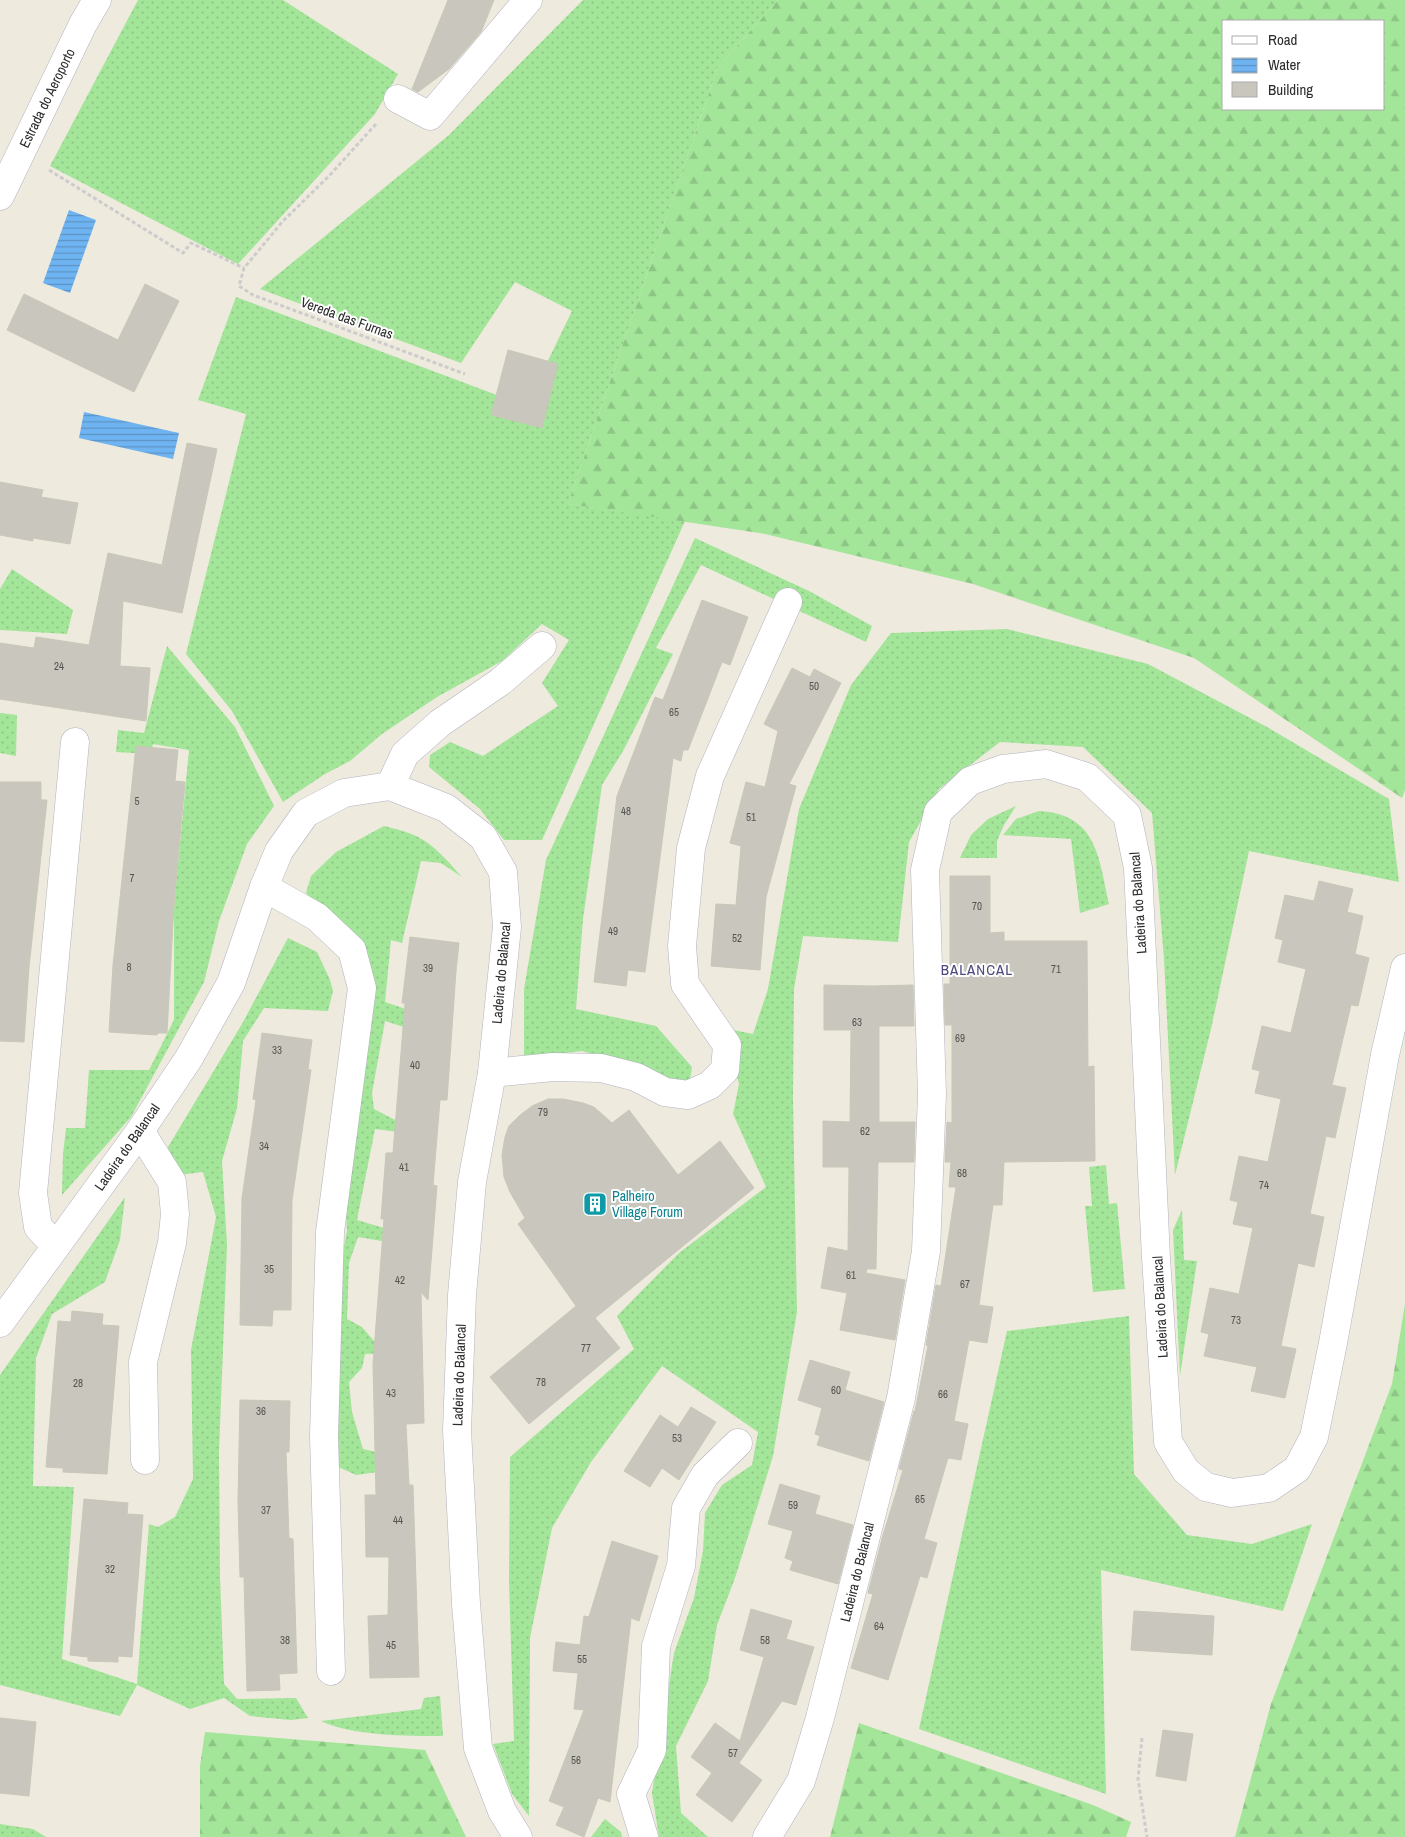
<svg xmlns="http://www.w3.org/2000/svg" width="1405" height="1837" font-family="'Archivo Narrow',sans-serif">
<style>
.grass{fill:url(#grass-dots)}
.forest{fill:url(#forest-firs);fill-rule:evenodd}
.water{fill:url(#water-rules)}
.building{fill:#c9c7bd;stroke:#c9c7b7}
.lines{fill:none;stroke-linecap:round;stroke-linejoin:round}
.minor-casing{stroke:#b2b2c0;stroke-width:29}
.secondary-casing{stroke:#b2b2c0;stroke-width:29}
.path{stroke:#ccc;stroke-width:3;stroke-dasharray:4 2.5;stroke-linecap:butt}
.minor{stroke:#fff;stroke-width:28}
.secondary{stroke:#fff;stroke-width:28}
.labels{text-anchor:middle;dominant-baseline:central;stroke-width:4;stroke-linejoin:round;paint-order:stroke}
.number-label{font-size:11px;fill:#535350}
.street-label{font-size:14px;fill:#2c2c2c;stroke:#fff}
.culture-label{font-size:14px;fill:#0d838f;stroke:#fff;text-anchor:start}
.neighbourhood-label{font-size:15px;letter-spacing:1px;fill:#4c4a7e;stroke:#fff}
</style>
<defs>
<pattern id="grass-dots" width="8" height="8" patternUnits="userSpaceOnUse" patternTransform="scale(1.25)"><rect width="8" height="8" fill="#a3e599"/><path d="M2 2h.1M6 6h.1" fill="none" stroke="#8cc584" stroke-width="1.8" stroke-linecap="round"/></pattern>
<pattern id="forest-firs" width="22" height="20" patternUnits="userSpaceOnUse" patternTransform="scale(1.25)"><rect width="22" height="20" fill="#a3e599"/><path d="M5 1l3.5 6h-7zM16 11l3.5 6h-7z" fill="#8cc584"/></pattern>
<pattern id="water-rules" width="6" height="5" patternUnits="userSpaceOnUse" patternTransform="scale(1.25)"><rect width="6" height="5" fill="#6fb4f2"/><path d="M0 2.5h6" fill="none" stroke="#5b93c4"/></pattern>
</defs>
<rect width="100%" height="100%" fill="#eeeade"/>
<g class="grass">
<path d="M138,0H283L398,74L375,114L238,264L50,166Z"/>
<path d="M583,0H778L718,67L568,504L685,521L542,840H504L480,809L429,767L430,755L450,742L483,756L558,706L542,683L569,640L542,624L502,661L437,697L382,734L350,761L325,774L283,802L232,711L186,654L246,414L198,400L236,297L526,406L572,311L515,282L461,363L260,289L449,135Z"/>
<path d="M695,538L809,591L872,626L866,642L701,565L656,648L673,654L623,751L602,785L583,919L576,1009L656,1026L692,1067L689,1086L646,1069L582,1051L524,1058V989L546,860Z"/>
<path d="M12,569L73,610L67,634L0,630V589Z"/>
<path d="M1007,629L1148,664L1267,727L1389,799L1399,882L1249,851L1211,1029L1175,1175L1164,959L1152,813L1083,747L1000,742L939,789L909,842L898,942L803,936L794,989L793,1099L797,1312L773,1456L735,1578L717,1625L708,1681L676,1746L681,1813L708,1837H659L652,1793L674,1653L694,1598L703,1551L705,1513L722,1485L752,1465L758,1432L662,1366L591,1462L552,1528L530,1638L529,1816L512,1794L493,1744L514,1741L509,1582L510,1457L634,1349L617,1316L679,1253L766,1187L733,1114L739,1084L724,1028L753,1034L768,989L799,809L851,685L891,633Z"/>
<path d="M167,646L235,727L274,806L247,844L219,921L204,982L131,1117L62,1195L63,1154L66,1128H85L89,1070H149L174,1020V907L189,750L153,744L151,754L116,752L118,730L144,733Z"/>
<path d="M0,713L17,715L16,756L0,753Z"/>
<path d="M1016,806L1004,825L997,841V858H960L971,835L988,819Z"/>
<path d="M1039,811C1097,814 1099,858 1109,904L1080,913L1071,839L1003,835L1016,819Z"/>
<path d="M384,826C395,829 407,831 418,837C436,846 449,863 462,877L441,863L421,861L402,943L391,940L385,1002L418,1013L413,1030L385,1021L372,1093L374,1109L399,1122L398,1132L375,1129L357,1220L384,1228L382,1241L358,1237L349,1263L347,1319L362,1327L374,1341L392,1344L388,1353L365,1354L362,1368L349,1382L352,1412L363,1449L398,1457L399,1469L356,1475L334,1465L337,1281L347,1231L343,1161L370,1001L318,905L306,893L311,876L336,852Z"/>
<path d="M288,938L317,952L330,980L333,991L328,1011L264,1008L243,1041L237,1108L222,1161L227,1245L219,1452L220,1576L224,1684L237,1699L296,1698L308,1718L291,1720L250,1716L224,1698L190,1709L137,1685L120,1716L0,1685V1375L125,1197L120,1240L105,1282L52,1314L36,1358L33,1486L74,1487L62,1659L137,1684L149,1524L158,1527L175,1517L193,1479L191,1350L216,1217L203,1172L178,1175L168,1147L242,1024Z"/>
<path d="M1106,1165L1109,1204L1117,1203L1125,1289L1093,1292L1085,1206H1092L1089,1167Z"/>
<path d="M1182,1210L1184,1260L1197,1261L1180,1376L1173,1230Z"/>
<path d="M1129,1316L1134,1474L1187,1535L1252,1544L1312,1524L1283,1611L1101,1570L1106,1794L919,1729L1007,1331Z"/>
<path d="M440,1696L443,1736C407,1736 353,1736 321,1721L421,1709L424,1698Z"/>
<path d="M605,1819L621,1832L622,1837H591Z"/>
<path d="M0,1824L33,1829L46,1837H0Z"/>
</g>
<g class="forest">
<path d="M778,0H1405V790L1402,798L1194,658L973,584L765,534L568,504L718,67ZM1224,21H1384V109H1224Z"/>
<path d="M1405,1304V1837H1235L1271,1704L1392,1384Z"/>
<path d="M859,1723L1093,1805L1131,1822L1126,1837H830Z"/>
<path d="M205,1732L425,1750L466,1837H200V1766Z"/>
</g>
<g class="water">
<path d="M69,210L96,220L70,293L43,283Z"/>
<path d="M84,412L179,433L173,459L79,438Z"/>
</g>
<g class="building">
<path d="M448,0H494L481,32L449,69L418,92L412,89Z"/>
<path d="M145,284L179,301L134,392L7,330L24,294L118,340Z"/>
<path d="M508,350L558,364L542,428L491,415Z"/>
<path d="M187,443L217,449L182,613L123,601L120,666L150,668L146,721L0,699V643L34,648L36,637L89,645L108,553L162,565Z"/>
<path d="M0,482L43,490L41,497L78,503L70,544L33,538V541L0,535Z"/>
<path d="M702,600L748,617L730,665L722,662L688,750H683L681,761L673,758L645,972L628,970L626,986L594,982L617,796L655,697L663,700Z"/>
<path d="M792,668L810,677L814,669L841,683L789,784L796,786L766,897L760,970L711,966L716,904L736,905L741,846L730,843L746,782L765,787L778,731L764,724Z"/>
<path d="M136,746L178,750L175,781L185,782L174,904L167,1033H158L157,1035L109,1032L113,965Z"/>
<path d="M0,782H41V800H47L29,967L24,1042L0,1041Z"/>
<path d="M950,876H990V933L1004,932V941H1087L1088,1067L1094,1066L1095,1161L1004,1162L1002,1205H993L979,1305L993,1307L987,1343L969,1340L954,1421L968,1424L961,1460L948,1458L924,1539L937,1543L927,1578L920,1576L888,1680L851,1668L873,1594L868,1593L883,1535L903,1470L899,1469L914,1411H915L928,1346L926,1345L936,1285L941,1286L956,1187H949L951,1162H945L947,1122L952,1123V1025H945L944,984H950Z"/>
<path d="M1319,881L1353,889L1347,912L1363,916L1355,954L1369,958L1358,1006L1351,1005L1332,1085L1346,1088L1335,1138L1326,1136L1310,1214L1324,1217L1314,1267L1298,1263L1281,1346L1296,1349L1285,1398L1251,1391L1257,1367L1204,1356L1209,1334L1201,1332L1210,1288L1239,1294L1253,1228L1233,1224L1238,1202L1230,1200L1239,1156L1268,1162L1281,1099L1255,1093L1260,1071L1252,1069L1262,1026L1291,1033L1306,969L1278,962L1283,940L1275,938L1285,895L1314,901Z"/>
<path d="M410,937L459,943L456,971L447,1100H440L433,1185L437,1186L428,1300L421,1292L424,1423L406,1424L409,1485H413L419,1677L370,1678L368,1616L388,1615L389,1557H366L365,1495H376L373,1364L384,1219H381L386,1153H393L405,1003H402Z"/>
<path d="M824,985L871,986L913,985L914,1026H879V1122H915L914,1162H878L876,1269H867L866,1273L905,1280L895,1340L840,1330L847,1293L821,1288L828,1247L848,1251L849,1167H823V1121L850,1122L851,1030H824Z"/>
<path d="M262,1033L312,1040L308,1069L311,1070L292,1200L291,1310H273L272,1326L240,1325L242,1198L256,1100L253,1099Z"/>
<path d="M548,1099H563L583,1103L594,1107L612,1123L629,1110L678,1175L720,1141L754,1188L595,1318L620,1348L529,1424L490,1377L576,1306L518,1224L525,1218L510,1192L504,1177L502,1155L505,1137L509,1126L519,1116L532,1106Z"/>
<path d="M72,1311L103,1314L102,1325L119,1326L107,1474L63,1472V1468L46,1467L58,1321L71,1322Z"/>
<path d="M810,1360L850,1372L845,1390L884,1402L869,1461L817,1445L820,1436L815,1434L822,1408L798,1400Z"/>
<path d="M240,1400L290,1401L289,1452H286L289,1538L293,1539L297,1673L279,1674L280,1690L247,1691L244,1577H240L238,1502Z"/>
<path d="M691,1407L716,1422L679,1480L662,1468L650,1487L624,1471L660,1415L678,1427Z"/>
<path d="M780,1484L820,1496L815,1514L853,1525L838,1584L790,1570L793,1561L785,1558L793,1531L768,1524Z"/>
<path d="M84,1499L128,1503L127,1514L143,1515L132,1657L118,1656V1662L88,1661V1657L70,1655Z"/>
<path d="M612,1541L658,1556L639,1621L631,1618L610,1802L598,1798L584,1837L556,1825L564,1807L549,1801L584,1710L574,1709L578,1673L553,1671L556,1642L580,1645L584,1616L589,1617Z"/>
<path d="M751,1609L792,1621L786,1639L814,1647L796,1705L782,1701L739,1763L762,1780L732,1822L696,1795L712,1773L691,1757L715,1723L740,1741L764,1657L740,1650Z"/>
<path d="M1134,1611L1214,1616L1212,1655L1131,1650Z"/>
<path d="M0,1718L36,1722L29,1796L0,1793Z"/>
<path d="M1163,1730L1193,1734L1186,1781L1156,1776Z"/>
</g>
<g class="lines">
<g class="minor-casing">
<g id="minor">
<path d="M398,99L430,116L528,0"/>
<path d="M390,786L405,754L440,723L500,682L542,646"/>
<path d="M264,887L317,917L352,950L362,988L330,1232L324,1436L331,1671"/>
<path d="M492,1073L553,1067L601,1068L636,1077L665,1092L688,1095L710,1085L725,1070L727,1045L685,984L682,946L691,848L710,776L788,602"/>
<path d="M140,1131L172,1182L175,1214L172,1243L143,1362L145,1460"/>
<path d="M56,1246L38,1227L33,1193L75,742"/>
<path d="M0,1323L140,1131L189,1058L231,983L264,887L279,851L306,813L344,793L390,786L446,808L483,837L503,872L507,927L492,1073L472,1182L462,1295L457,1430L466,1604L478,1748L502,1811L518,1837"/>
<path d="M644,1837L631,1794L652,1750L656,1646L681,1566L686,1508L705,1475L738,1443"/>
<path d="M767,1837L801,1781L820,1718L901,1398L926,1251L932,1094L925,870L938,812L970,781L1003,769L1046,764L1087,777L1127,815L1138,868L1156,1258L1168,1442L1186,1471L1206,1487L1232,1493L1269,1488L1297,1469L1314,1437L1333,1343L1385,1055L1405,968"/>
</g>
</g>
<g class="secondary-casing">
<path id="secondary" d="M0,196L83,24L97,0"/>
</g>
<g class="path">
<path d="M376,124L329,176L283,221L244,268L239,286L253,295L465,374"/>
<path d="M49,170L183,253L191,243L244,268"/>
<path d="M1142,1738L1138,1779L1147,1837"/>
</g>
<use href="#minor" class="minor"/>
<use href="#secondary" class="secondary"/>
</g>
<defs>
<g id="building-square" transform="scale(1.25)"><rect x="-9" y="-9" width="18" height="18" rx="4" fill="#0f9aa8" stroke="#fff"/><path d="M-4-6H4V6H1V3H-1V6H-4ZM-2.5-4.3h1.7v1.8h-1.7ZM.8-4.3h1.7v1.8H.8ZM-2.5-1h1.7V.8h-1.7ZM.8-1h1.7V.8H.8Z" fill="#fff"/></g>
</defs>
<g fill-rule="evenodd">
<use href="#building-square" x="595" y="1204"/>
</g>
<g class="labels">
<g class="number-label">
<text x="59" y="666">24</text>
<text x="814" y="686">50</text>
<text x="674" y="712">65</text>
<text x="137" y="801">5</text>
<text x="626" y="811">48</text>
<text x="751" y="817">51</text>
<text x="132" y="878">7</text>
<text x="977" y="906">70</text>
<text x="613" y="931">49</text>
<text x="737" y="938">52</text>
<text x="129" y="967">8</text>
<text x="428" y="968">39</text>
<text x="1056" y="969">71</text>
<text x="857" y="1022">63</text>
<text x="960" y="1038">69</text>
<text x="277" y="1050">33</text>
<text x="415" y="1065">40</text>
<text x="543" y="1112">79</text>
<text x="865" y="1131">62</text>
<text x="264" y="1146">34</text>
<text x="404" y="1167">41</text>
<text x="962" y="1173">68</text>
<text x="1264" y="1185">74</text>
<text x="269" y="1269">35</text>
<text x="851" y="1275">61</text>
<text x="400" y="1280">42</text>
<text x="965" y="1284">67</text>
<text x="1236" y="1320">73</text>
<text x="586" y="1348">77</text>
<text x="541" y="1382">78</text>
<text x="78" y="1383">28</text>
<text x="836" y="1390">60</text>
<text x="391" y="1393">43</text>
<text x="943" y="1394">66</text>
<text x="261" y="1411">36</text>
<text x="677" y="1438">53</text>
<text x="920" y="1499">65</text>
<text x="793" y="1505">59</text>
<text x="266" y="1510">37</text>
<text x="398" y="1520">44</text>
<text x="110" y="1569">32</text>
<text x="879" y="1626">64</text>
<text x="285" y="1640">38</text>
<text x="765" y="1640">58</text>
<text x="391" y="1645">45</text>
<text x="582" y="1659">55</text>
<text x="733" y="1753">57</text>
<text x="576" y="1760">56</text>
</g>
<g class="street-label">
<text transform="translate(47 98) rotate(-64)">Estrada do Aeroporto</text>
<text transform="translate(347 318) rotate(20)">Vereda das Furnas</text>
<text transform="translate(1138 903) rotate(-94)">Ladeira do Balancal</text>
<text transform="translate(501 973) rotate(-85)">Ladeira do Balancal</text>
<text transform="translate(127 1147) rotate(-55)">Ladeira do Balancal</text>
<text transform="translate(1160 1307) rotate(-93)">Ladeira do Balancal</text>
<text transform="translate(459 1375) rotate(-88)">Ladeira do Balancal</text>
<text transform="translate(857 1572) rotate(-76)">Ladeira do Balancal</text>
</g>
<g class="culture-label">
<text x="612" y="1196">Palheiro<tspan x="612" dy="16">Village Forum</tspan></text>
</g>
<g class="neighbourhood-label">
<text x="977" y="969">BALANCAL</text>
</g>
</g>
<rect x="1222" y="20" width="162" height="90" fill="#ffffff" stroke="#ababab"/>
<rect x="1232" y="36" width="25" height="8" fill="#ffffff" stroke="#ababab"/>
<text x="1268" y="45" font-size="15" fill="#2c2c2c">Road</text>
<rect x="1232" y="58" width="25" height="15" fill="url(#water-rules)" stroke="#ababab"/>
<text x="1268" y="70" font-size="15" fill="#2c2c2c">Water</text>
<rect x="1232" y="82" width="25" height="15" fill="#c9c7bd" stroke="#ababab"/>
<text x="1268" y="95" font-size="15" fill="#2c2c2c">Building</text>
</svg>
